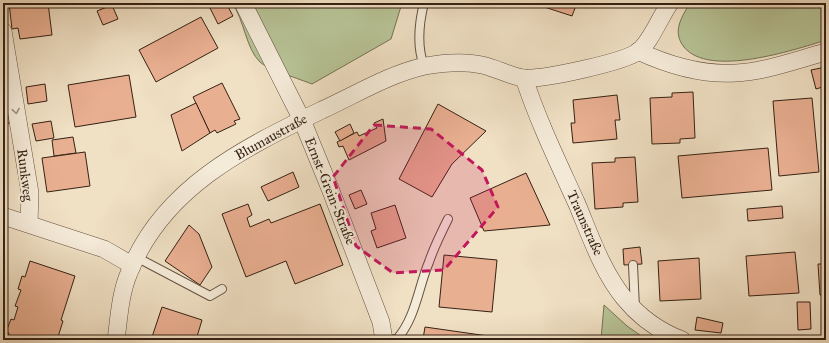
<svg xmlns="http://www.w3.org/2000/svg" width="829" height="343" font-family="'IM FELL Great Primer',serif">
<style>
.green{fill:#b7c396;stroke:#767254}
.building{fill:#e9af91;stroke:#352113}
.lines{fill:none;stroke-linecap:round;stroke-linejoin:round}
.lane-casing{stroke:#64513f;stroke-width:10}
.street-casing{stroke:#64513f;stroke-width:18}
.lane{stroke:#f5ebd9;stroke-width:8}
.street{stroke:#f5ebd9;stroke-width:17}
.oneway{stroke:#9f9080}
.marked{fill:#c2185b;fill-opacity:0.2;stroke:#c2185b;stroke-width:3;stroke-dasharray:8 5;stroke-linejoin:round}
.labels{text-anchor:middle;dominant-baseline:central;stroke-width:4;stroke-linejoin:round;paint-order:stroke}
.street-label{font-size:14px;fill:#352113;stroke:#f5ebd9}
</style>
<rect width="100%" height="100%" fill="#f0e0c4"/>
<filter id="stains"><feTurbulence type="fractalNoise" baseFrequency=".005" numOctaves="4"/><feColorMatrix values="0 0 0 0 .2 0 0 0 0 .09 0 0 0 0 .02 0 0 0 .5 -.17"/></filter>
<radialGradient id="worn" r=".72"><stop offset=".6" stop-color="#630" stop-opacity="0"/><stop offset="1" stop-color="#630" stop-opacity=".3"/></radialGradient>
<g class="green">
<path d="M232,3H402L391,39L312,84C302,80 265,68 260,62C246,49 244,19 232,3Z"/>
<path d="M690,3H826V40C794,50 709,78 684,47C672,32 681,18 690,3Z"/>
<path d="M604,305L627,326L647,340H601Z"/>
</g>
<g class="building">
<path d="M9,3H48L52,35L20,39L18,28L12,29Z"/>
<path d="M220,3H226L233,16L218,24L210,8Z"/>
<path d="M532,3H577L572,16Z"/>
<path d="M112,5L118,19L103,25L97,11Z"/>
<path d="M201,17L218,48L156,82L139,50Z"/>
<path d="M826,67V86L816,89L811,70Z"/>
<path d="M129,75L136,117L75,127L68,85Z"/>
<path d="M222,83L240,119L234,121L236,124L217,133L215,130L210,133L193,97Z"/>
<path d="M45,84L47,101L28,104L26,87Z"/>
<path d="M693,92L695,138L680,139V143L652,144L650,98L672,97V93Z"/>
<path d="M617,95L620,120H615L617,139L573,143L571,123H575L573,100Z"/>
<path d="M812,98L819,172L779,176L773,101Z"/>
<path d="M196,103L210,133L182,151L171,115Z"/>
<path d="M438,104L486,131L452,164L432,197L399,179Z"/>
<path d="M7,106L10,123L3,124V107Z"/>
<path d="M383,119L386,141L349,160L343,146L339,147L337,142L357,132L359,136L377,128L374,123Z"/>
<path d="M51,121L54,138L36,141L32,124Z"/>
<path d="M350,124L354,133L340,141L335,132Z"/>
<path d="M73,137L76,153L54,156L52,140Z"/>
<path d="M768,148L772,190L682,198L678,156Z"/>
<path d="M85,152L90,186L47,192L42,158Z"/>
<path d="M635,157L638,202L623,203V207L595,209L592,163L615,162V158Z"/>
<path d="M293,172L299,187L268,201L261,187Z"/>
<path d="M526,173L550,225L484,231L470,198Z"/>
<path d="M361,190L367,204L355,209L349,195Z"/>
<path d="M248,204L252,215L247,218L250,227L269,219L271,223L320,204L343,265L295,284L286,261L246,277L222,214Z"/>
<path d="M395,205L406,238L377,248L371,231L376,229L371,213Z"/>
<path d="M782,206L783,218L748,221L747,209Z"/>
<path d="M189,225L199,234L212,267L200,285L165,261Z"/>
<path d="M640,247L642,264L624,265L623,249Z"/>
<path d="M795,252L799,293L749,296L746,256Z"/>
<path d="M444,255L497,260L492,312L439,307Z"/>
<path d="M699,258L701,299L660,301L658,261Z"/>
<path d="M30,261L75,276L61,320L63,321L57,340H7L9,333L6,332L11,319L14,320L18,307L15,306L21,290L18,289L22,276L25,277Z"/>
<path d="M818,264H826V295H820Z"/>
<path d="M797,302H810L811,329L798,330Z"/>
<path d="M162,307L202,320L196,340H151Z"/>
<path d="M697,317L723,323L721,333L695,330Z"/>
<path d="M425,327L488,336L487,340H418V339H423Z"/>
<path d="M321,336L353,337V340H321Z"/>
</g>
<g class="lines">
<g class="lane-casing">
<g id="lane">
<path d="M424,3C419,23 417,47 424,66"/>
<path d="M136,257L210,296L222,289"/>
<path d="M633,265L635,308"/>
<path d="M388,340L397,339C416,317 418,288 429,262C434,247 441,233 448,219"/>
</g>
</g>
<g class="street-casing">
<g id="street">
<path d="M243,3L302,120L331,191L381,322L384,340"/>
<path d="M3,31L30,193L29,224"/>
<path d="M638,51C668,65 703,75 736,73C764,72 799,59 826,52"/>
<path d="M524,78C538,121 558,162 577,204C590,235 602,271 624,298C640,318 659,331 682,340"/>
<path d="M3,216L104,249L132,265"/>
<path d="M116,340C119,318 120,294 129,273C163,187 244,148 322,110C355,95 389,74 425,66C442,63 465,61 482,65C496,68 510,76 523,78C542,80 625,62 639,51C651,41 660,17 670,3"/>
</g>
</g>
<use href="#lane" class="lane"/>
<use href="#street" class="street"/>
</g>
<defs><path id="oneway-chevron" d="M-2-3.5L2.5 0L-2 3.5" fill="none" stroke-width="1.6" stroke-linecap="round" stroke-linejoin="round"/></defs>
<use class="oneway" href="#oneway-chevron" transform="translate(16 111) rotate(81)"/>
<path class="marked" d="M374,125L431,129L482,170L498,207L444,270L393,273L356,246L333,177Z"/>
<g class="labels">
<g class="street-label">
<text transform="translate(271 137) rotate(-29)">Blumaustraße</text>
<text transform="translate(25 175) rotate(83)">Runkweg</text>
<text transform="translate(330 191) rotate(68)">Ernst-Grein-Straße</text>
<text transform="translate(585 223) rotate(66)">Traunstraße</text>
</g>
</g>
<rect width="829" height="343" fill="none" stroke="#f0e0c4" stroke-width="16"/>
<rect x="4" y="4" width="821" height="335" fill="none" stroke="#352113" stroke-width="2"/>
<rect x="8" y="8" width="813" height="327" fill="none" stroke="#352113"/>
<rect width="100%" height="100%" filter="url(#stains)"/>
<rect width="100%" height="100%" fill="url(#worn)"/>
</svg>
